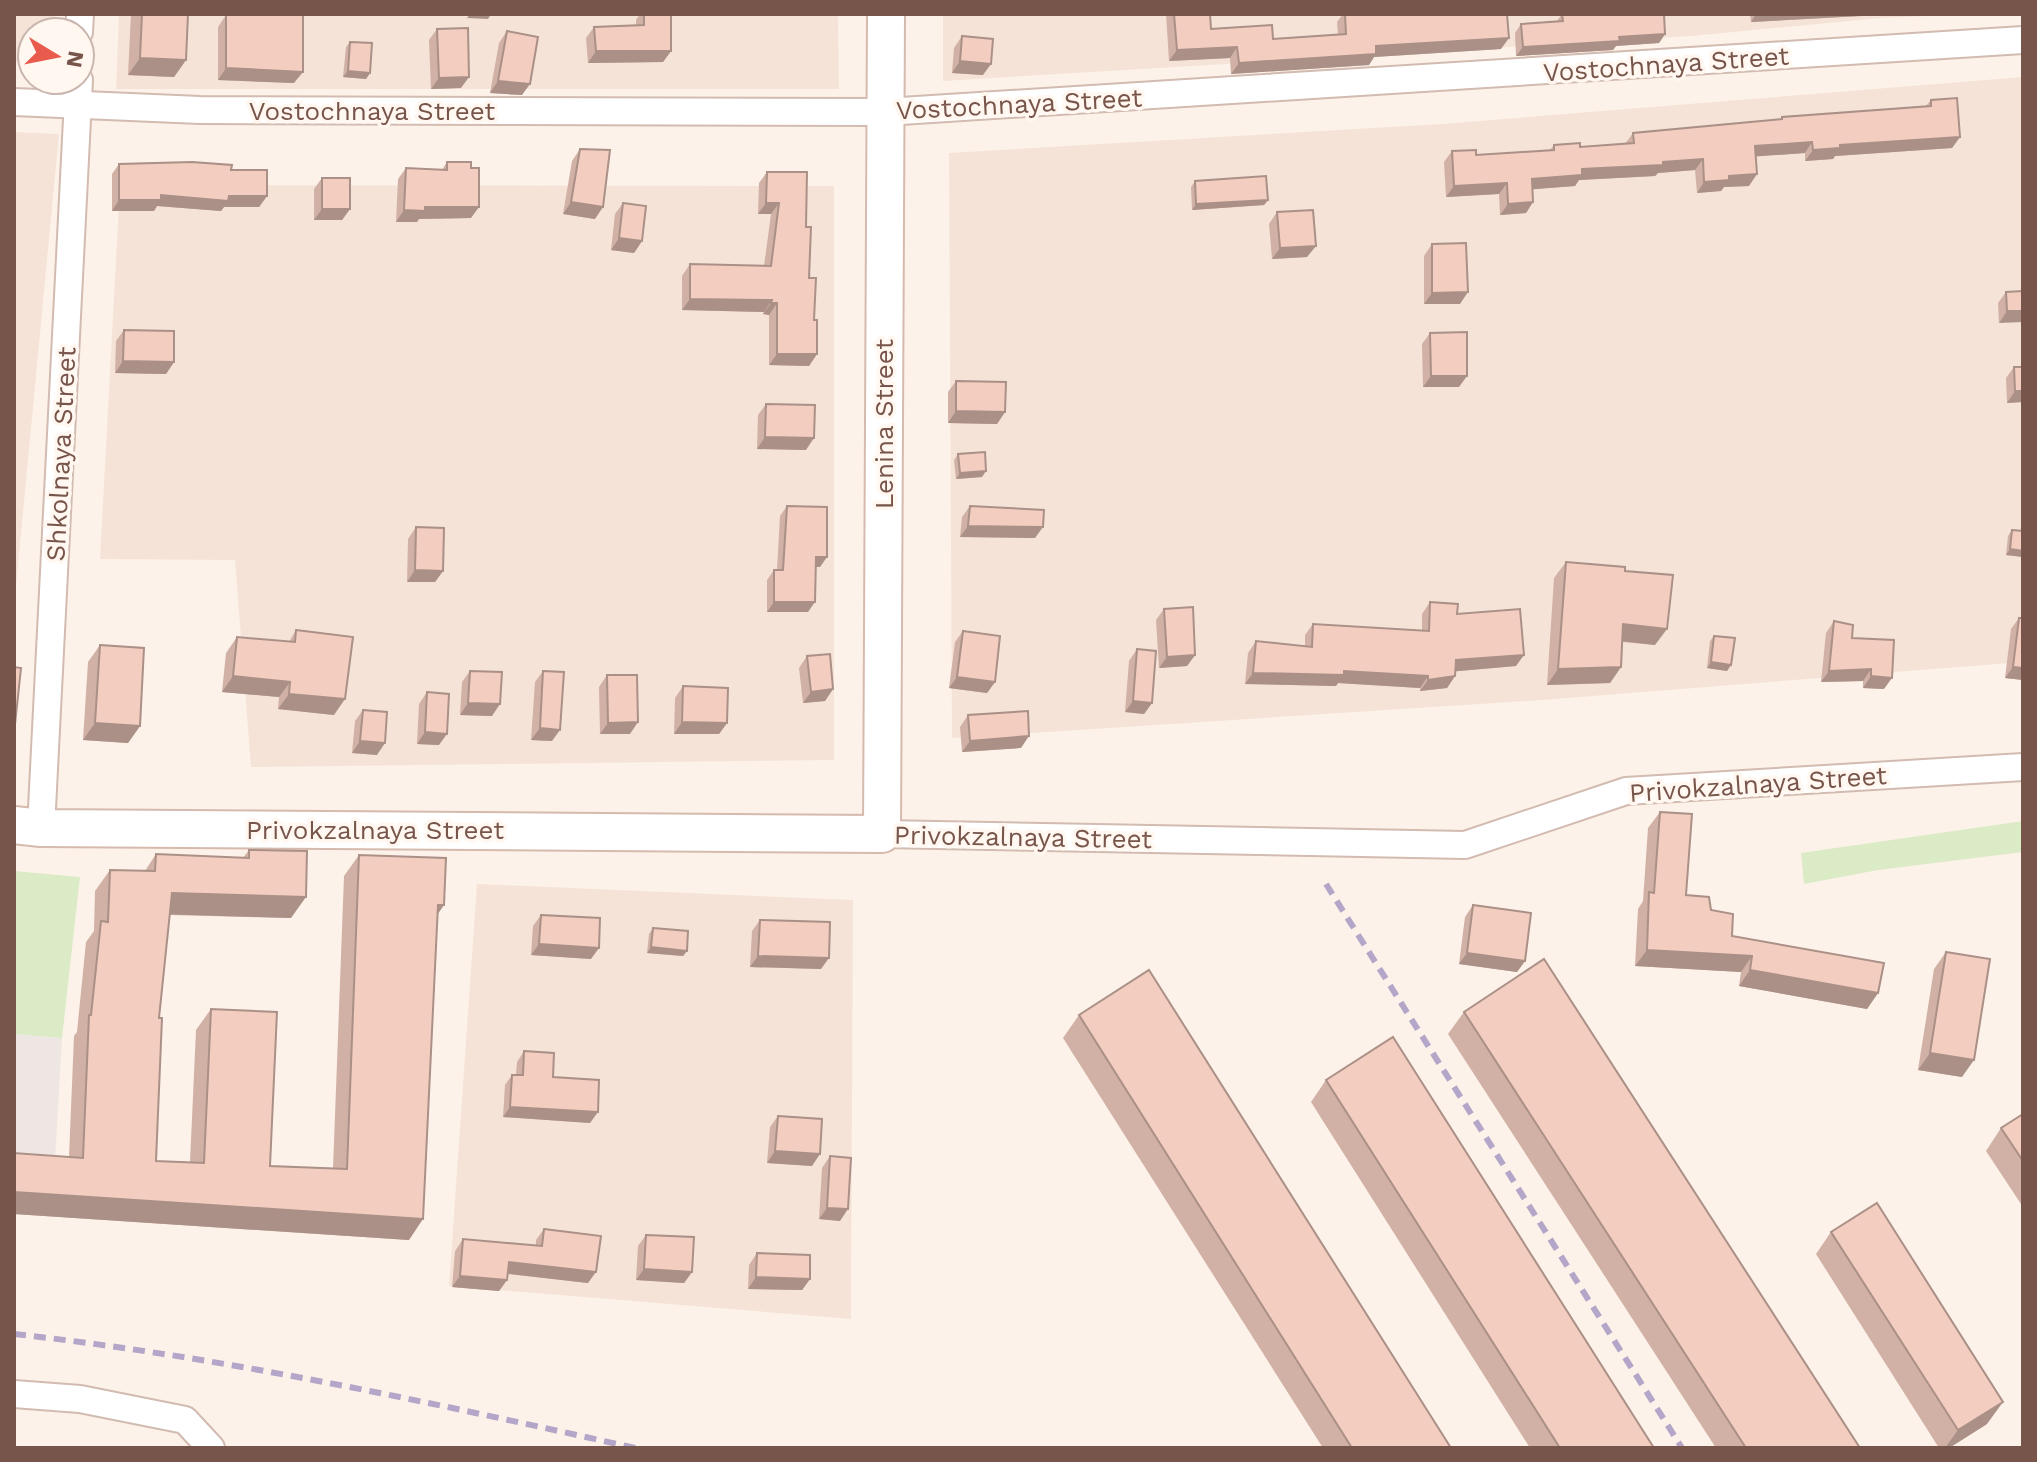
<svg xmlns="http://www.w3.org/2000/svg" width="2037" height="1462" font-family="'Work Sans',sans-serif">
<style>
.residential{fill:#f5e3d7}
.industrial{fill:#eee6e2}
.green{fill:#daebc6}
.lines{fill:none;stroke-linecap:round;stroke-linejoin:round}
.street-casing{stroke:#d2bbb0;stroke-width:30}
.secondary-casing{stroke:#d5baad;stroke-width:40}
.street{stroke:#fff;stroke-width:26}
.secondary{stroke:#fff;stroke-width:36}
.rail{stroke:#b3a6c8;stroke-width:6;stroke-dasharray:12 8;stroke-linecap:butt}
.wall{fill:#d1b0a5}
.shaded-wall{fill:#aa9086}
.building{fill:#f3cdc0;stroke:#aa9086;stroke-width:2}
.labels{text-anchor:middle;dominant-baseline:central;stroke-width:7;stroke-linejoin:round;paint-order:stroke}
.street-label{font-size:26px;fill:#78554b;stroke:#fff7f0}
</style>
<rect width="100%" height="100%" fill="#fdf2e9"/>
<g class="residential">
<path d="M14,14H55L54,32H32V62H14Z"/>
<path d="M119,14H838L839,89H116Z"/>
<path d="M943,14H1976L1881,18L1692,36L943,81Z"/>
<path d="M2023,77V662L1542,700L952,738L949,153L1442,124Z"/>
<path d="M14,132L59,134L14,607Z"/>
<path d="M120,185L834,186V760L251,767L235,560L100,559Z"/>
<path d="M477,884L853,900L851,1319L449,1286Z"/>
</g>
<path class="industrial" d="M14,1034L62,1038L54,1178L14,1213Z"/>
<g class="green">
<path d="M2023,821V852L1878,870L1804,884L1801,853Z"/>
<path d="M14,871L80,877L62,1038L14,1034Z"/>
</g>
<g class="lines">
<g class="street-casing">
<g id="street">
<path d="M79,32L80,14"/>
<path d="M14,102L200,110L885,112L2023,40"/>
<path d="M41,828L79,80"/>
<path d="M882,834L1465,845L1626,791L2023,767"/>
<path d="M14,1394L80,1399L185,1420L211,1448"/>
</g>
</g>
<g class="secondary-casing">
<path id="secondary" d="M14,825L41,828L882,834L886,14"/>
</g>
<use href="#street" class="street"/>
<use href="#secondary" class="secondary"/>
<g class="rail">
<path d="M1326,884L1682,1448"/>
<path d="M14,1334C223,1357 429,1402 635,1448"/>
</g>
</g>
<g class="wall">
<path d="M131,14H188L186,60L174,77L128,75Z"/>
<path d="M275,14H303L294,83L218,80V27L226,15H275Z"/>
<path d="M640,14H671V51L663,62L588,63L586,38L594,27L636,25V20Z"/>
<path d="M1166,14H1210L1211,29L1273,39L1338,35L1337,22L1343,14H1374L1501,49L1374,57L1369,65L1231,74L1230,58L1169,61Z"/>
<path d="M1562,14L1665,34L1659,43L1616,46L1613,50L1516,56L1515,33L1521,24L1557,21Z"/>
<path d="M1750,14H1898L1751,22Z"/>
<path d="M437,29L461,88L431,89L429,40Z"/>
<path d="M507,31L522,95L490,93L499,43Z"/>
<path d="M962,36L983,75L952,73L954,48Z"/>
<path d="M350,42L370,73L366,79L343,77L346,47Z"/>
<path d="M1931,100L1960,137L1952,148L1835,156L1833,159L1805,161V153L1756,156L1749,186L1724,187L1721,191L1697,193L1695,170L1658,173L1655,176L1579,180L1575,186L1532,189L1533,202L1526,213L1500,215L1499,194L1446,197L1444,162L1452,151L1476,155L1550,150L1554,145L1580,147L1625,144L1633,133L1780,119L1782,117L1926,106Z"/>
<path d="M580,149L595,219L563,214L572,161Z"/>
<path d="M447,162L471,218L419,219L417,222H396L398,179L406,168L442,170Z"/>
<path d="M119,164L231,170L267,196L259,207H224L221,211L157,206L154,211H112V174Z"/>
<path d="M767,172L806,227L817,354L809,366L769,365V315L763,314L764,312L682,310V276L690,264L764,266L771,214H758L759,183Z"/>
<path d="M322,178L350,209L342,220H314V189Z"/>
<path d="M1195,181L1268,200L1264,205L1192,210L1191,187Z"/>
<path d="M623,203L642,241L634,253L611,250L615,214Z"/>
<path d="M1277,212L1307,257L1272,259L1269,224Z"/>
<path d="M1432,244L1460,304H1424V256Z"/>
<path d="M2023,291L1999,323L1998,303L2006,292Z"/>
<path d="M124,330L174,362L166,374L115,373L116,341Z"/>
<path d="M1430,333L1459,387H1423L1422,344Z"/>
<path d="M2014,367H2023V402L2007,403L2006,378Z"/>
<path d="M956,381L1005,412L997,424L948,423V392Z"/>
<path d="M766,404L806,450L757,449L758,415Z"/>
<path d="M958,454L982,477L956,479L954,460Z"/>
<path d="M787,506L820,567H815L808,612H767V580L774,570H777L780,516Z"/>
<path d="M970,506L1035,538L960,537L962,517Z"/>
<path d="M416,527L443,571L435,582H407L408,539Z"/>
<path d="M2012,530L2023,531V557L2006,555L2008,536Z"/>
<path d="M1566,562L1625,571L1655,645L1622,642L1621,667L1610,683L1547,685L1554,578Z"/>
<path d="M1430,602L1457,614L1516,666L1456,671L1455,676L1447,688L1420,691V688L1338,683L1336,686L1245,684L1248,653L1256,641L1305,647V635L1313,624L1422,631V614Z"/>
<path d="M1164,609L1195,655L1187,666L1159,668L1156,620Z"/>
<path d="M2019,618L2023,680L2005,678L2011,629Z"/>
<path d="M1834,621L1852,638L1884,689L1863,688V681L1821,682L1826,633Z"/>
<path d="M296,630L334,715L278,709L279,697L222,692L226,653L237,637L289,642Z"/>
<path d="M963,631L995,682L987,693L949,688L955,642Z"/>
<path d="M1714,636L1731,665L1727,671L1707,668L1710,641Z"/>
<path d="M100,645L140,726L128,743L83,740L88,662Z"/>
<path d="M1137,649L1152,703L1144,714L1125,712L1129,661Z"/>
<path d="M807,656L833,689L825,701L803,703L799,668Z"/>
<path d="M470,671L492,716L460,715L462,682Z"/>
<path d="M543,671L552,741L531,740L535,682Z"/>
<path d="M607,675L630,734H600L599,687Z"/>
<path d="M683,686L727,723L719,734H674L675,698Z"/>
<path d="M427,692L439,745L417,744L419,704Z"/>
<path d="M363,710L377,755L352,753L355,721Z"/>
<path d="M968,715L1021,748L962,752L960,727Z"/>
<path d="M1660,812L1686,895L1711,910L1732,936L1878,993L1867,1009L1739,986L1741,972L1635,966L1638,909L1643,901L1648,828Z"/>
<path d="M249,850L291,918L170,915L159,1018L156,1161L190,1162L196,1030L211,1009L270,1166L333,1169L344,876L359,855L444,905L437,915L409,1240L14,1214V1153L69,1157L74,1036L77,1032L86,942L94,931L95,891L110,870L145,871L156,854L243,858Z"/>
<path d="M1473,905L1525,961L1517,972L1459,964L1465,917Z"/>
<path d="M541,915L591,959L531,955L533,926Z"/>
<path d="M760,920L821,969L750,967L752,931Z"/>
<path d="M653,928L687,951L683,956L647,953L649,934Z"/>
<path d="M1946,952L1962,1077L1918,1070L1934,969Z"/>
<path d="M1464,1012L1860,1448H1716L1448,1034Z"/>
<path d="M1079,1015L1451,1448H1323L1063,1038Z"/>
<path d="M524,1051L553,1077L590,1123L503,1117L505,1085L512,1075H516L517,1062Z"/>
<path d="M1326,1080L1654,1448H1530L1311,1102Z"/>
<path d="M2023,1114V1207L1986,1151L2001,1128Z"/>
<path d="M778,1116L812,1166L767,1163L770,1127Z"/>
<path d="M830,1156L840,1221L819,1219L822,1168Z"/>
<path d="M544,1229L588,1283L508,1274L507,1280L499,1291L452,1287L455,1251L463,1239L536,1245V1240Z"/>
<path d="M1831,1232L1987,1424L1949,1448H1939L1816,1254Z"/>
<path d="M646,1235L692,1272L684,1283L636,1280L638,1246Z"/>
<path d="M757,1253L810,1279L802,1290L748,1289L749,1265Z"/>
</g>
<g class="shaded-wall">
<path d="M470,14H491L488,19L467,18Z"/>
<path d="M1698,14H1727L1696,16Z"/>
<path d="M1756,14H1898L1751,22Z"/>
<path d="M1665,34L1659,43L1616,46L1613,50L1516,56L1523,47L1619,37Z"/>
<path d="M1509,38L1501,49L1374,57L1369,65L1231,74L1239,63L1376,46Z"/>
<path d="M1237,47L1230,58L1169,61L1177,50Z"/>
<path d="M596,51H671L663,62L588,63Z"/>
<path d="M140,58L186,60L174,77L128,75Z"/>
<path d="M960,61L991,64L983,75L952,73Z"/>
<path d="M226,68L303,72L294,83L218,80Z"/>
<path d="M348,71L370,73L366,79L343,77Z"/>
<path d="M469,77L461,88L431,89L439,78Z"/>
<path d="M498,81L530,84L522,95L490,93Z"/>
<path d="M1960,137L1952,148L1835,156L1833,159L1805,161L1813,150L1840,145Z"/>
<path d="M1812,142L1805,153L1748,157L1755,146Z"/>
<path d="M1703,159L1695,170L1658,173L1655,176L1579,180L1575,186L1524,190L1532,179L1582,169Z"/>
<path d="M1757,174L1749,186L1724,187L1721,191L1697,193L1704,182L1729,176Z"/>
<path d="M1507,183L1499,194L1446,197L1454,186Z"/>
<path d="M161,195L229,196H267L259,207H224L221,211L157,206L154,211H112L119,200Z"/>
<path d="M1268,200L1264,205L1192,210L1196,204Z"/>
<path d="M571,202L603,207L595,219L563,214Z"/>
<path d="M1533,202L1526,213L1500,215L1508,204Z"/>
<path d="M766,203H779L771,214H758Z"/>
<path d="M425,207H479L471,218L419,219L417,222H396L404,210Z"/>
<path d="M322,209H350L342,220H314Z"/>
<path d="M619,238L642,241L634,253L611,250Z"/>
<path d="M1316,246L1307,257L1272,259L1280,248Z"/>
<path d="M1468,292L1460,304H1424L1432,293Z"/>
<path d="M690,299L772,300L764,312L682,310Z"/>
<path d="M771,303H777L769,315L763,314Z"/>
<path d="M2007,311H2023V322L1999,323Z"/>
<path d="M777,354H817L809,366L769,365Z"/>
<path d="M123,361L174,362L166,374L115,373Z"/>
<path d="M1431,376H1467L1459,387H1423Z"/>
<path d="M2015,391H2023V402L2007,403Z"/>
<path d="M956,411L1005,412L997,424L948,423Z"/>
<path d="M765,437L814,438L806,450L757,449Z"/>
<path d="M986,471L982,477L956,479L960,473Z"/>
<path d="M968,526L1043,527L1035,538L960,537Z"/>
<path d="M2010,549L2023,551V557L2006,555Z"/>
<path d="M816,557H827L820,567H809Z"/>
<path d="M415,570L443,571L435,582H407Z"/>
<path d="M774,602H815L808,612H767Z"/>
<path d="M1623,624L1667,629L1655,645L1612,640Z"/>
<path d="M1195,655L1187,666L1159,668L1167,657Z"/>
<path d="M1524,655L1516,666L1448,672L1456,660Z"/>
<path d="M1711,662L1731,665L1727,671L1707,668Z"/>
<path d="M1621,667L1610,683L1547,685L1558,669Z"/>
<path d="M2013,667L2023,668V680L2005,678Z"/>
<path d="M1871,669L1863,681L1821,682L1829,671Z"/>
<path d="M1344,671L1428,676L1420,688L1338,683L1336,686L1245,684L1253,673Z"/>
<path d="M233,676L290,682L279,697L222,692Z"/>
<path d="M1455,676L1447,688L1420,691L1428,680Z"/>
<path d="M1871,676L1892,678L1884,689L1863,688Z"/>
<path d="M957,677L995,682L987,693L949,688Z"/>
<path d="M833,689L825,701L803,703L811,692Z"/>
<path d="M289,694L345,699L334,715L278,709Z"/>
<path d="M1133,701L1152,703L1144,714L1125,712Z"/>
<path d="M468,703L500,704L492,716L460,715Z"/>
<path d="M638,722L630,734H600L608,723Z"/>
<path d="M682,722L727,723L719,734H674Z"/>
<path d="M95,723L140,726L128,743L83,740Z"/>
<path d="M540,728L560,730L552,741L531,740Z"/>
<path d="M425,732L447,734L439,745L417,744Z"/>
<path d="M1029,736L1021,748L962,752L970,741Z"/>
<path d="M360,741L385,743L377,755L352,753Z"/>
<path d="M172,893L306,897L291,918L157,914Z"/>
<path d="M438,905H444L429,926Z"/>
<path d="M539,944L599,948L591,959L531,955Z"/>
<path d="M651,947L687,951L683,956L647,953Z"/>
<path d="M1647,950L1752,956L1741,972L1635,966Z"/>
<path d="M1467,953L1525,961L1517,972L1459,964Z"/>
<path d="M758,956L829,958L821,969L750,967Z"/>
<path d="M1750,970L1878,993L1867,1009L1739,986Z"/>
<path d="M1930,1053L1974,1060L1962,1077L1918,1070Z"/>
<path d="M510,1107L598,1112L590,1123L503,1117Z"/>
<path d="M775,1151L820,1154L812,1166L767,1163Z"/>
<path d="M14,1192L423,1219L409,1240L14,1214Z"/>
<path d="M827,1208L848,1209L840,1221L819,1219Z"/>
<path d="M509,1262L596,1272L588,1283L501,1273Z"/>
<path d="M644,1269L692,1272L684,1283L636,1280Z"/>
<path d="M460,1276L507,1280L499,1291L452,1287Z"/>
<path d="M756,1277L810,1279L802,1290L748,1289Z"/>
<path d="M2003,1402L1987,1424L1949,1448H1945L1958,1430Z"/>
</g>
<g class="building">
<path d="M142,14H188L186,60L140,58Z"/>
<path d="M283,14H303V72L226,68V15H283Z"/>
<path d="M644,14H671V51H596L594,27L644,25Z"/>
<path d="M1174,14H1210L1211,29L1272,25L1273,39L1346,34L1345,14H1507L1509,38L1376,46V54L1239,63L1237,47L1177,50Z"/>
<path d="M1562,14H1664L1665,34L1619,37L1620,41L1523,47L1521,24L1563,21Z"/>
<path d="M468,28L469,77L439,78L437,29Z"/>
<path d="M507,31L538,37L530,84L498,81Z"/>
<path d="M962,36L993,39L991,64L960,61Z"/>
<path d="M350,42L372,43L370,73L348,71Z"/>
<path d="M1957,98L1960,137L1840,145V148L1813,150L1812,142L1755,146L1757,174L1729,176V180L1704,182L1703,159L1663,162V165L1582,169V175L1532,179L1533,202L1508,204L1507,183L1454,186L1452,151L1476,150V155L1554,150V145L1580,143V147L1634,143L1633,133L1782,119V117L1931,106V100Z"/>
<path d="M580,149L610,150L603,207L571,202Z"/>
<path d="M192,162L232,165L231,170H267V196H229L228,201L161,195V200H119V164Z"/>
<path d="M447,162H471V168H479V207H425V211L404,210L406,168L447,170Z"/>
<path d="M767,172H807L806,227H811L809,278H816L814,320H817V354H777V303H771L772,300L690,299V264L771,266L779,203H766Z"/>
<path d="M1266,176L1268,200L1196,204L1195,181Z"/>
<rect x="322" y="178" width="28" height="31"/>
<path d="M623,203L646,206L642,241L619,238Z"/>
<path d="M1313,210L1316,246L1280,248L1277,212Z"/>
<path d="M1466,243L1468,292L1432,293V244Z"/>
<path d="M2023,291V311H2007L2006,292Z"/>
<path d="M124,330L174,331V362L123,361Z"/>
<path d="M1467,332V376H1431L1430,333Z"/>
<path d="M2014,367H2023V391H2015Z"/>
<path d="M956,381L1006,382L1005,412L956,411Z"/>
<path d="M766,404L815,405L814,438L765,437Z"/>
<path d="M985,452L986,471L960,473L958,454Z"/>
<path d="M787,506L827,507V557H816L815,602H774V570H783Z"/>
<path d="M970,506L1044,510L1043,527L968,526Z"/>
<path d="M416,527L444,528L443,571L415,570Z"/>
<path d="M2012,530L2023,531V551L2010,549Z"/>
<path d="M1566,562L1625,567V571L1673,575L1667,629L1623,624L1621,667L1558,669Z"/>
<path d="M1430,602L1458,604L1457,614L1520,609L1524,655L1456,660L1455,676L1428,680V676L1344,671V675L1253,673L1256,641L1312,647L1313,624L1429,631Z"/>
<path d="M1193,607L1195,655L1167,657L1164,609Z"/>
<path d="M2019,618H2023V668L2013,667Z"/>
<path d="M1834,621L1853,625L1852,638L1894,640L1892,678L1871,676V669L1829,671Z"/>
<path d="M296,630L353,637L345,699L289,694L290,682L233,676L237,637L295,642Z"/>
<path d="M963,631L1000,636L995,682L957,677Z"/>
<path d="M1714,636L1735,638L1731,665L1711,662Z"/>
<path d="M100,645L144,648L140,726L95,723Z"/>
<path d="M1137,649L1156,651L1152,703L1133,701Z"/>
<path d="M830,654L833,689L811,692L807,656Z"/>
<path d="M14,667L21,668L14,734Z"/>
<path d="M470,671L502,672L500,704L468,703Z"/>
<path d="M543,671L564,672L560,730L540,728Z"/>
<path d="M607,675H637L638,722L608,723Z"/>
<path d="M683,686L728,688L727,723L682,722Z"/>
<path d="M427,692L449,694L447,734L425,732Z"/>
<path d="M363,710L387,712L385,743L360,741Z"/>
<path d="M1028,711L1029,736L970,741L968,715Z"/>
<path d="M1660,812L1692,814L1686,895L1709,897L1711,910L1733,914L1732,936L1884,963L1878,993L1750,970L1752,956L1647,950L1649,892L1654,893Z"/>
<path d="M249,850L307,851L306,897L172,893L159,1018H162L156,1161L204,1163L211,1009L277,1012L270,1166L347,1169L359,855L446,858L444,905H438L423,1219L14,1192V1153L83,1158L89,1015H91L101,921L108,922L110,870L155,871L156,854L249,858Z"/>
<path d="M1473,905L1531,913L1525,961L1467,953Z"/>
<path d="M541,915L600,918L599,948L539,944Z"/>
<path d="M760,920L830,922L829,958L758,956Z"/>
<path d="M653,928L688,931L687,951L651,947Z"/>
<path d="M1946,952L1990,959L1974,1060L1930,1053Z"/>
<path d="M1544,959L1860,1448H1746L1464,1012Z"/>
<path d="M1149,970L1451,1448H1352L1079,1015Z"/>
<path d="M1393,1037L1654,1448H1560L1326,1080Z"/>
<path d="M524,1051L554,1053L553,1077L599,1080L598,1112L510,1107L512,1075H523Z"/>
<path d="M2023,1114V1161L2001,1128Z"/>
<path d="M778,1116L822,1119L820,1154L775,1151Z"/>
<path d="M830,1156L851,1158L848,1209L827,1208Z"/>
<path d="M1877,1203L2003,1402L1958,1430L1831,1232Z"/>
<path d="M544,1229L601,1236L596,1272L509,1262L507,1280L460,1276L463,1239L542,1246Z"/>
<path d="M646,1235L694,1237L692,1272L644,1269Z"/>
<path d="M757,1253L810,1255V1279L756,1277Z"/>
</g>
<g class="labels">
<g class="street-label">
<text transform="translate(1666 64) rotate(-4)">Vostochnaya Street</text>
<text transform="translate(1019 104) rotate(-3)">Vostochnaya Street</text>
<text x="372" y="111">Vostochnaya Street</text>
<text transform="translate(884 424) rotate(-90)">Lenina Street</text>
<text transform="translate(61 454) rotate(-87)">Shkolnaya Street</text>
<text transform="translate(1758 784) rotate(-4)">Privokzalnaya Street</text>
<text x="375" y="830">Privokzalnaya Street</text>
<text transform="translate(1023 837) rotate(1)">Privokzalnaya Street</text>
</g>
</g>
<rect width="2037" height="1462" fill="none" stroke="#78554b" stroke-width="32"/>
<g transform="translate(56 56) rotate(100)"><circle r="38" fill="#fff7f0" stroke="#c9b6ae" stroke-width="2"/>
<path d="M0-6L14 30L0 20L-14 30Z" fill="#e85b4d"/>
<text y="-12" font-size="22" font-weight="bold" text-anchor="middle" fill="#78554b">N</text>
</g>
</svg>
